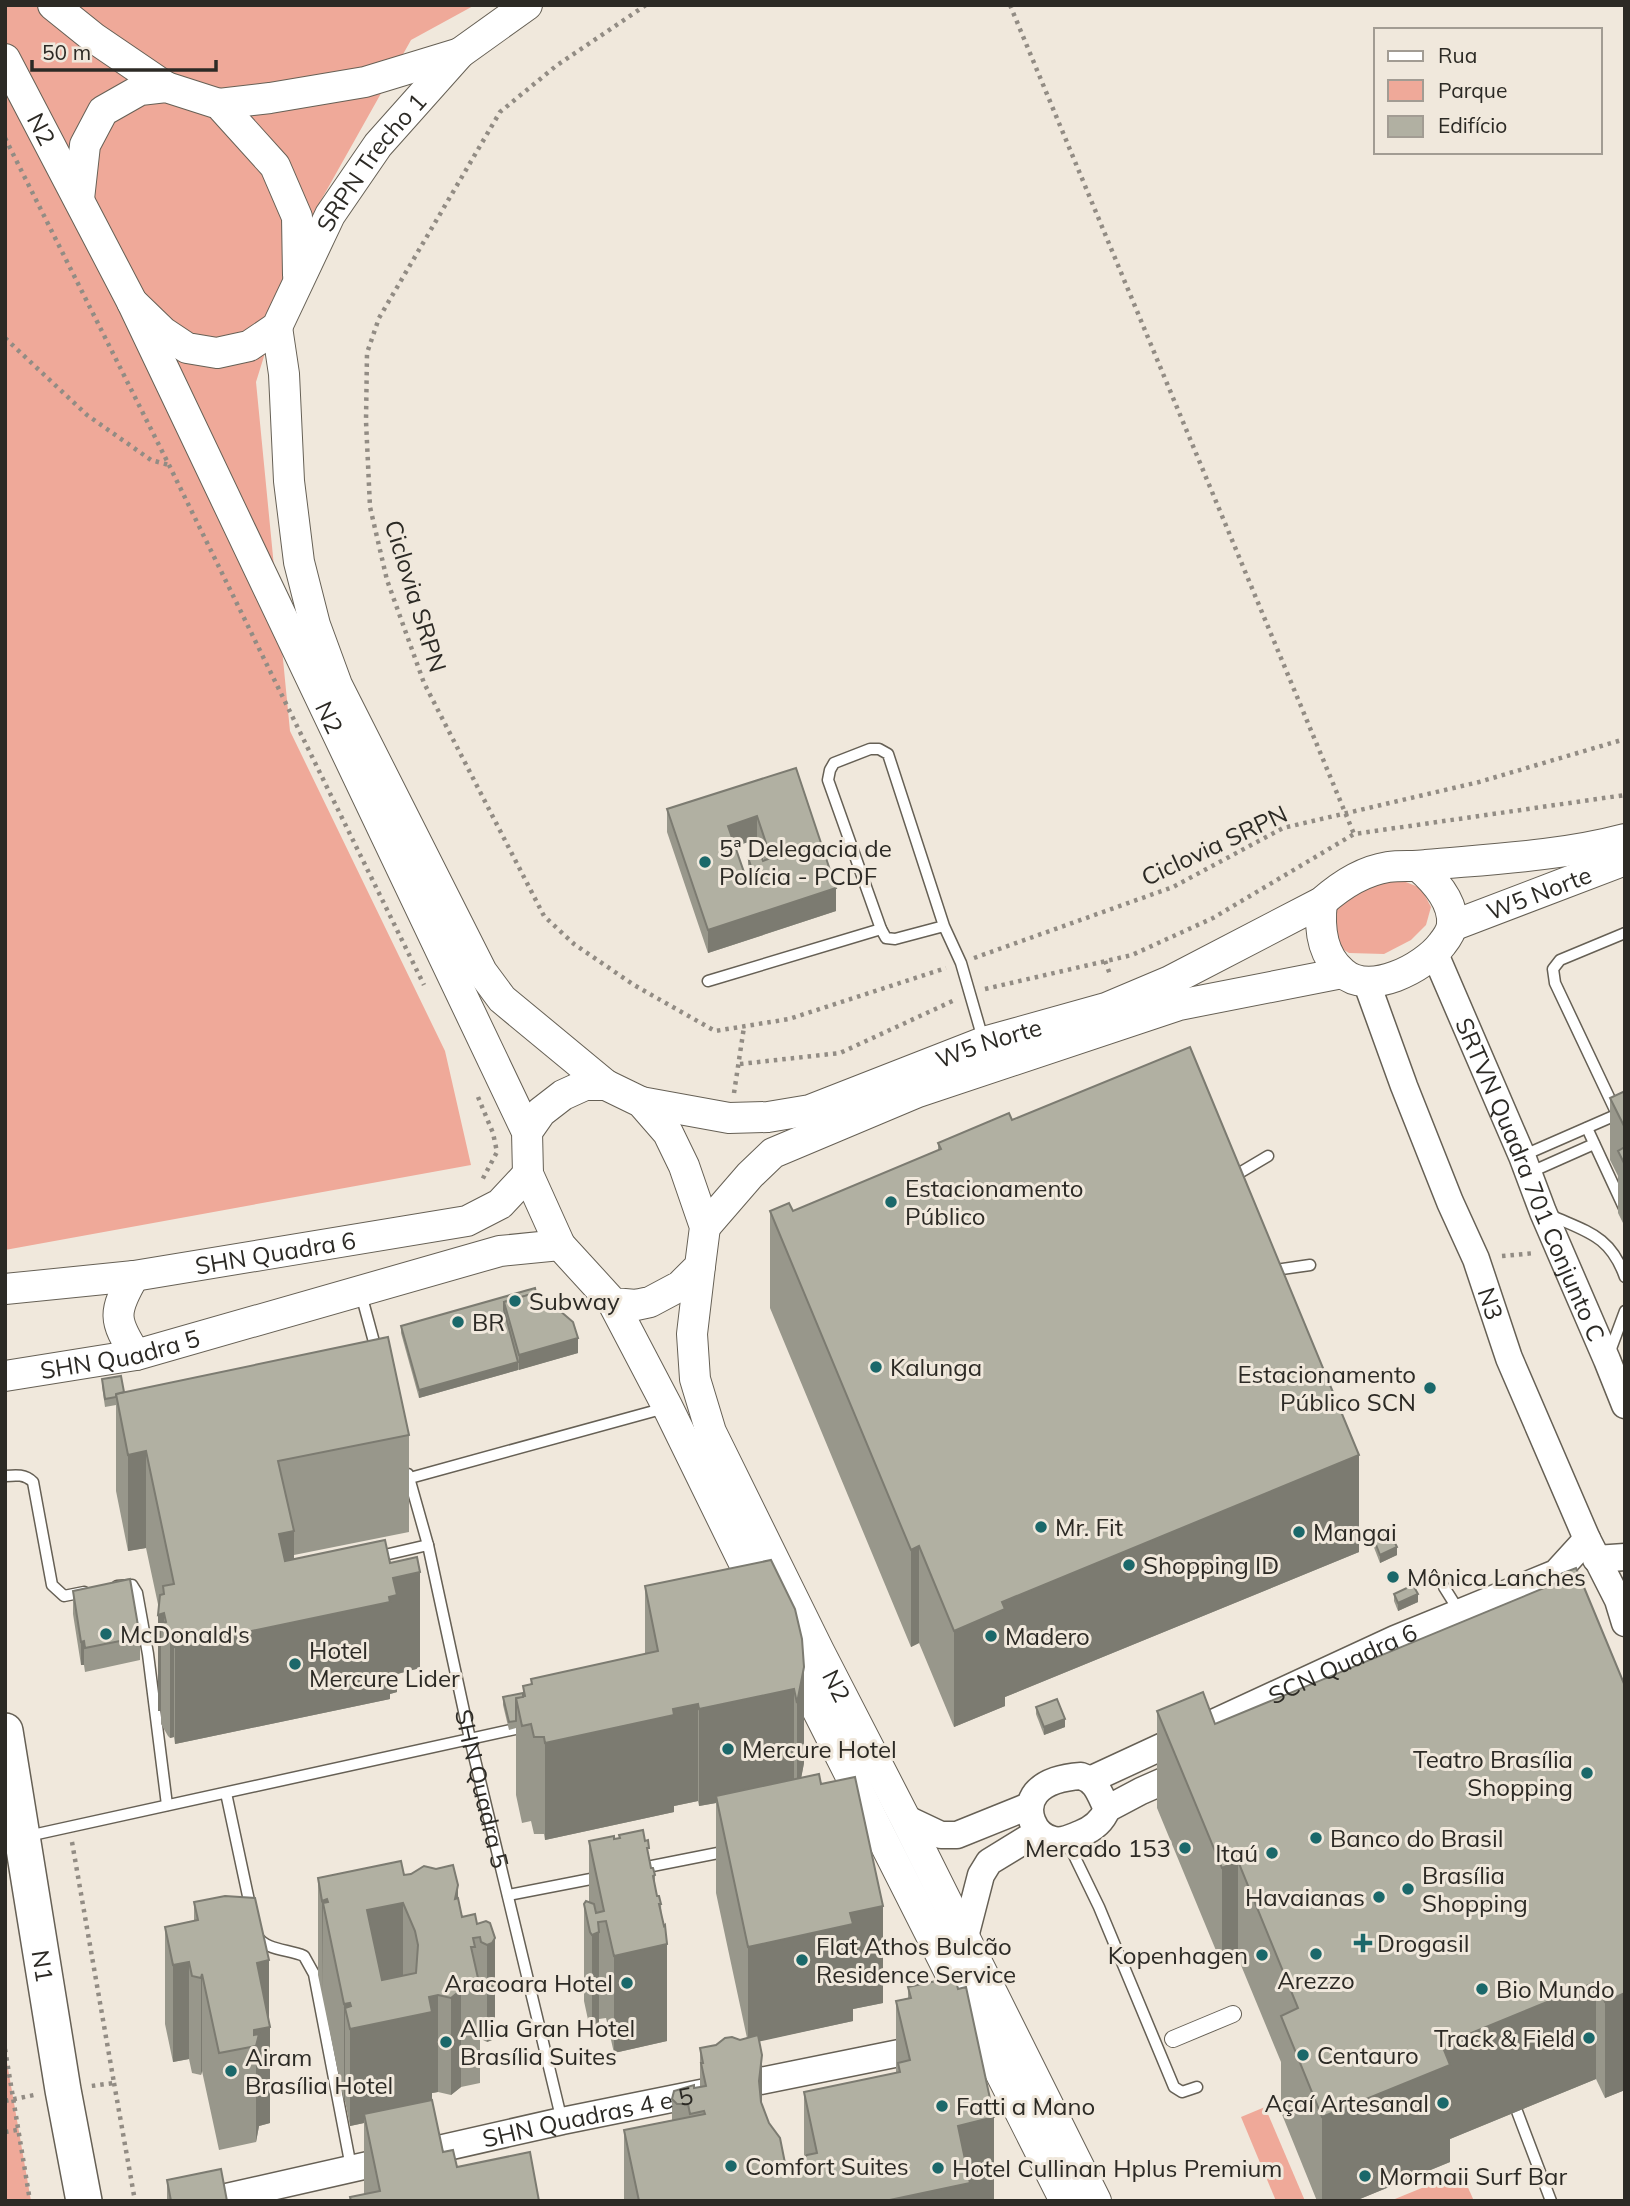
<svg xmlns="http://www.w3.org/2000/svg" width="1630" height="2206" font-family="Mulish,sans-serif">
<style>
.green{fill:#efa999}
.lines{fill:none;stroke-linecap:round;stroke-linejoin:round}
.service-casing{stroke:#666055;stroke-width:13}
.pedestrian-casing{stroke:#666055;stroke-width:18}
.tertiary-casing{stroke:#666055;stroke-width:29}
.secondary-casing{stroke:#666055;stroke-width:32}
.trunk-casing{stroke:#666055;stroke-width:38}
.path{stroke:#928c84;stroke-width:4.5;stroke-dasharray:3.5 5;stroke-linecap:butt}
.service{stroke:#fff;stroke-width:10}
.pedestrian{stroke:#fff;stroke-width:16}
.tertiary{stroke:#fff;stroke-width:26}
.secondary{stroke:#fff;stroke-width:30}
.trunk{stroke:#fff;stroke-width:35}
.wall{fill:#98978b;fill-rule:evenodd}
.shaded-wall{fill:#7c7b71}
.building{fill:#b1b0a2;stroke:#7c7b71;stroke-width:2;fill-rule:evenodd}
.poi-dot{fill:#1b686a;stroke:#f0e8dc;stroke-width:2.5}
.labels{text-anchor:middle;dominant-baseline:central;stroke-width:6;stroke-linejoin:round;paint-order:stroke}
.street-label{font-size:24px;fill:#2c2a25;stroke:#f0e8dc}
.poi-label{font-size:24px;fill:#2c2a25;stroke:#f0e8dc;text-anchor:start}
</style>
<rect width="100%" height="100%" fill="#f0e8dc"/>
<g class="green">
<path d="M5,5H475L411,40L302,234L256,382L290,731L445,1051L471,1165L5,1250Z"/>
<path d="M1393,877L1421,888L1431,907L1426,925L1411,940L1384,954L1349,953L1331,942L1338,898Z"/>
<path d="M5,2051L31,2201H5Z"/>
<path d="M1265,2107L1305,2201H1276L1241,2117Z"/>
<path d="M1461,2172L1474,2201H1390Z"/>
</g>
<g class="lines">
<g class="service-casing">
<g id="service">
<path d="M944,926L895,939L886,938L881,929L828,780L830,770L834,763L870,749H879L888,754L944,926L961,963L983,1039"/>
<path d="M708,981L881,929"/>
<path d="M1616,1112L1555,983L1553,969L1560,960L1625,933"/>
<path d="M1587,1128L1625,1210"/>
<path d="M1522,1156L1625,1111"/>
<path d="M1528,1172L1540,1168L1594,1144"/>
<path d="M1232,1182L1236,1175L1268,1156"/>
<path d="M1550,1215C1587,1232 1610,1235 1625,1277"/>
<path d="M1268,1271L1310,1265"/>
<path d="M361,1294L377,1353"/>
<path d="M1609,1354L1625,1311"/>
<path d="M408,1474L428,1545"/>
<path d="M5,1476C16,1475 25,1474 33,1482L52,1585L64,1596L84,1592"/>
<path d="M410,1478L665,1408"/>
<path id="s1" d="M376,1557L428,1545L470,1739L562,2121"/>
<path d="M117,1586L132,1585L137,1593L148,1654L167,1805"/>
<path d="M1444,1587L1459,1611"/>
<path d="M226,1793L251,1910"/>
<path d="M28,1836L529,1726"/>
<path d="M1066,1839L1099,1907L1174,2087L1182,2092L1197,2087"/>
<path d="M637,1869L728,1851"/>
<path d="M508,1895L601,1877"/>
<path d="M257,1936C267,1951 288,1949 304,1956L314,1974L351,2167"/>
<path d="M1515,2106L1551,2201"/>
</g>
</g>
<g class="pedestrian-casing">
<path id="pedestrian" d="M1173,2039L1233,2014"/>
</g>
<g class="tertiary-casing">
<g id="tertiary">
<path id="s2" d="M1435,954L1522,1156L1543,1212L1607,1360L1625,1405"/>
<path id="s3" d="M1366,981L1404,1086L1450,1202L1476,1259L1509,1358L1587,1539L1618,1600L1625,1623"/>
<path d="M1596,1559L1625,1557"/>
<path d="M1081,1776C1097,1781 1100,1795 1107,1809C1102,1822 1093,1829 1080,1834C1072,1837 1063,1842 1054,1840C1033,1836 1023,1809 1036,1793C1046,1781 1066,1777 1081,1776Z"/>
<path id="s4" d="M1092,1779L1395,1639L1556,1573L1587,1539"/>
<path d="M1107,1809L1141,1791L1191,1769"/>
<path d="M905,1818L941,1835H957L1029,1806"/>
<path d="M965,1937L981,1875L989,1862L1038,1832"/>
<path id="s5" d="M209,2201L562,2121L929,2047"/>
</g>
</g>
<g class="secondary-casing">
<g id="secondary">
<path d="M53,5L94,38L166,87"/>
<path id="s6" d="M5,59L132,302L163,332L187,348L217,353L249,346L277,327L330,215L378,145L460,53L527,5"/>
<path d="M219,104L270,98L365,82L460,53"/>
<path d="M79,199L85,145L103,111L140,90L166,87L219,104L275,166L297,217L298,275"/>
<path id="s7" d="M132,302L527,1132L528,1174L560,1245L613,1303L636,1305L650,1302L680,1286L700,1266L705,1227L684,1166L668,1133L641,1102L606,1085H585L563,1095L541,1112L527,1132"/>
<path d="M277,327L284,374L289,481L299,562L315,625L337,685L482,972L502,999L606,1085"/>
<path d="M1322,902C1319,927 1321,954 1342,972C1369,997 1424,968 1442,944C1446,939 1451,932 1452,925C1454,902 1434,880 1418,866"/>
<path id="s8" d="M1452,926L1625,860"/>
<path id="s9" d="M641,1102L729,1118L768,1117L810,1110L984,1042L1106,1008L1170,981L1322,902C1341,885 1363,871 1388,867C1401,865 1414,867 1426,865C1492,859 1561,856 1625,839"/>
<path d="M705,1227L750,1175L773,1153L918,1092L1179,1005L1342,973"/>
<path id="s10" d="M700,1266L692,1334L695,1379L711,1432L819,1651L905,1818L1096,2201"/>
<path d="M134,1276C113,1312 113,1320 136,1355"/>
<path id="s11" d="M5,1289L134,1276L467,1221L500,1204L528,1174"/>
<path d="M613,1303L668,1408L762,1600"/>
<path id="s12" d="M5,1376L136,1355L500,1251L560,1245"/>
<path d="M786,1648L1065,2201"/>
</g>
</g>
<g class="trunk-casing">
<g id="trunk">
<path id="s13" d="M5,1731L63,2090L84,2201"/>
</g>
</g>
<g class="path">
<path d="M646,5L556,66L500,112L379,318L367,353L366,421L370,507L387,580L424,683L544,916L574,944L634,985L715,1031L789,1019L946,968"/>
<path d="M1010,5L1354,834"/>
<path d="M5,138L169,465L424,985"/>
<path d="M5,338L87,415L151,460L169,465"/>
<path d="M974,958L1173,887L1283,828L1479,782L1625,739"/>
<path d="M1105,961L1111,977"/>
<path d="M985,989L1132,955L1213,918L1354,834L1625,795"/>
<path d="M740,1064L840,1053L957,999"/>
<path d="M734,1093L744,1027"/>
<path d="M478,1097L493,1133L497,1152L481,1182"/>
<path d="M1502,1256L1535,1253"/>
<path d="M72,1842L114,2083L91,2086"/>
<path d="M5,2049L30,2201"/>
<path d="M114,2083L135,2201"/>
<path d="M5,2101L34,2095"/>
<path d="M5,2132L17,2130"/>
</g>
<use href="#service" class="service"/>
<use href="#pedestrian" class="pedestrian"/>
<use href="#tertiary" class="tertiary"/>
<use href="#secondary" class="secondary"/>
<use href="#trunk" class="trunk"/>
</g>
<g class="wall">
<path d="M796,768L836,911L708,953L667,832V809ZM757,839L764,861H763L748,857V874L745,875L735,846Z"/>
<path d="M1625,1091V1227L1618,1213V1176L1610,1160V1098Z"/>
<path d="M1012,1120L1359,1552L1005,1697V1706L954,1727L919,1643L911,1647L770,1308V1211H793L938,1150V1143Z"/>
<path d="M536,1293L578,1353L419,1398L401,1333V1326Z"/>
<path d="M102,1379L124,1392L409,1435V1532L294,1555V1559L390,1563L420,1668L397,1674V1692L390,1694V1699L175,1744L174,1737L170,1738L168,1736L161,1724V1711H158L159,1609L146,1548L128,1551L116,1491V1405L105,1407L102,1386Z"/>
<path d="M1373,1537L1397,1555L1380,1563L1373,1545Z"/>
<path d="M1558,1575L1625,1686V2090L1605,2098L1596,2079L1450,2139V2162L1355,2201H1317L1281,2112V2062L1238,1958L1222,1965L1157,1808V1711L1215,1724L1558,1582Z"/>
<path d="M645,1586L795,1609L804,1763L801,1778L821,1784L883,2003L853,2009V2021L759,2041L762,2104L787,2173L804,2158V2092L896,2073V2001L908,1998V1987L994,2201H624V2130L672,2120V2099L694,2088L700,2087V2048L747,2038L716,1893V1803L699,1806L698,1801L674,1806V1812L545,1840L544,1834H534L531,1821L522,1823L516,1795V1728L509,1730L503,1705V1697L523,1693V1686L531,1684V1679L645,1654Z"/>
<path d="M73,1591L140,1637V1660L85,1672L84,1665H81L73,1614Z"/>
<path d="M1394,1594L1418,1602L1398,1611L1394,1601Z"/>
<path d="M1036,1707L1065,1727L1044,1735L1036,1714Z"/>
<path d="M619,1835L649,1860L651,1868L655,1875V1886L657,1896L661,1904L667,2041L614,2053L606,2018L599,2019V2029L592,2032L590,2029L584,2001V1904L589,1902V1841L614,1839L619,1838Z"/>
<path d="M404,1875L458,1900L462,1917L477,1924L486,1921L495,2035L492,2040L487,2042L481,2039L480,2034V2083L461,2087L451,2095L438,2092L432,2093V2100L443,2152L457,2167L539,2201H350V2197L364,2194V2123L350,2126L345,2101H344L318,1975V1878Z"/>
<path d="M194,1902L269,2019L270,2123L259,2126L256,2142L219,2150L202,2071L201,2075L192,2073L189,2059L173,2062L165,2024V1927L194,1921Z"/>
<path d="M167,2180L227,2201H167Z"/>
</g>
<g class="shaded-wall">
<path d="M757,816V839L728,849V826Z"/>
<path d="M836,888V911L708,953V930Z"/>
<path d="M578,1338V1353L519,1370V1355Z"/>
<path d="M518,1362V1370L419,1398V1390Z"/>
<path d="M146,1451V1548L128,1551V1455Z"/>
<path d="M1359,1455V1552L1005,1697V1706L954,1727V1631L1002,1602Z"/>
<path d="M294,1531V1622L389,1597L393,1578L420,1572V1668L397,1674V1692L390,1694V1699L175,1744V1647L279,1534Z"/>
<path d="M919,1546V1643L911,1647V1550Z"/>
<path d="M1397,1547V1555L1380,1563V1555Z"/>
<path d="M1418,1594V1602L1398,1611V1603Z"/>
<path d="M164,1613V1633L161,1623V1711H158V1615Z"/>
<path d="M174,1640V1737L170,1738V1641Z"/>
<path d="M84,1641V1665H81V1642Z"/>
<path d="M804,1667V1763L797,1800V1703Z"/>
<path d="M794,1689V1786L716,1796V1803L699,1806V1709Z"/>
<path d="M698,1704V1801L674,1806V1812L545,1840V1743L673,1709Z"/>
<path d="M1065,1719V1727L1044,1735V1727Z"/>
<path d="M1238,1861V1958L1222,1965V1868Z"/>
<path d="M458,1885V1982L461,1990V2087L451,2095V1998L455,1899Z"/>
<path d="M327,1899V1925L323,1903L322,1997V1901Z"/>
<path d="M403,1903V2000L367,2007V1910Z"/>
<path d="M883,1906V2003L853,2009V2021L748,2044V1947L850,1913Z"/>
<path d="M599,1932V2029L592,2032V1935Z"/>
<path d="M495,1938V2035L492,2040L487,2042V1945Z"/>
<path d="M667,1944V2041L614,2053V1956Z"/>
<path d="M269,1960V2027H270V2123L259,2126L256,2142V2046L254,2030L257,1963Z"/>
<path d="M189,1962V2059L173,2062V1965Z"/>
<path d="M202,1974V2071L201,2075V1978Z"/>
<path d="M1596,1982V2079L1450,2139V2162L1355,2201H1322V2117L1442,2045Z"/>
<path d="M1625,1993V2090L1605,2098V2002Z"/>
<path d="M438,1995V2092L432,2093V2109L364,2114V2123L350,2126V2029L429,1997Z"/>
<path d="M350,2003V2029L345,2008V2101H344V2004Z"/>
<path d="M762,2055V2151L759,2081Z"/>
<path d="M994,2117V2201H885L958,2126Z"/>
</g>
<g class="building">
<path d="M796,768L836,888L708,930L667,809ZM757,816L771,858L763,861L760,853L748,857L753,873L745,875L728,826Z"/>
<path d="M1190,1047L1359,1455L1002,1602L1005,1609L954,1631L919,1546L911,1550L770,1211L789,1203L793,1211L941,1149L938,1143L1009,1113L1012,1120Z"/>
<path d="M1625,1091V1128L1610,1098Z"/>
<path d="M1625,1147V1165L1618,1151Z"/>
<path d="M535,1288L536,1293L504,1302V1310L518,1362L419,1390L401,1326Z"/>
<path d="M538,1292L573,1322L578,1338L519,1355L504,1302Z"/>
<path d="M388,1337L409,1435L278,1461L294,1531L279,1534L285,1561L385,1540L390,1563L417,1557L420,1572L393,1578L397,1595L389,1597L390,1602L175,1647L174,1640L170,1641L168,1639L161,1627V1623L166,1622L164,1613L158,1615L160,1595L164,1594L163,1586L174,1584L146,1451L128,1455L116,1394Z"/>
<path d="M121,1376L124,1392L116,1394V1397L105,1399L102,1379Z"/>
<path d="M1386,1531L1389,1538L1392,1537L1397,1547L1380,1555L1373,1537Z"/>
<path d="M771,1560L795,1609L802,1639L804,1667L797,1703L794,1689L699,1709L698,1704L673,1709L674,1715L545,1743L544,1737H534L531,1724L522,1726L516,1698L525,1696L523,1686L532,1684L531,1679L658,1651L645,1586Z"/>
<path d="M1576,1568L1625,1686V1993L1605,2002L1596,1982L1442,2045L1450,2065L1322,2117L1281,2016L1298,2008L1238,1861L1222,1868L1157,1711L1203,1692L1215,1724L1561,1581L1558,1575Z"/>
<path d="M130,1579L140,1637L85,1648L84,1641L81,1642L73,1591Z"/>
<path d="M1413,1585L1418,1594L1398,1603L1394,1594Z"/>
<path d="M523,1693V1697L516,1698V1721L509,1722L503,1697Z"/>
<path d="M1057,1699L1065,1719L1044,1727L1036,1707Z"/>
<path d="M819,1774L821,1784L855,1777L883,1906L850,1913L853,1924L748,1947L716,1796Z"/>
<path d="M643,1830L645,1841L648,1840L649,1848H647L651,1868H653L655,1875L653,1876L657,1896H659L661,1904H659L664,1926L665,1925L667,1944L614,1956L606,1921L598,1922L599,1932L592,1935L590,1932L584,1904L586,1901L594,1904L596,1913L604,1911L589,1841L614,1836V1839L620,1838L619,1835Z"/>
<path d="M401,1861L404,1875L411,1874L424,1866L436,1869L453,1865L458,1885L455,1899L458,1898L462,1917L475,1914L477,1924L486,1921L490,1923L495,1938L492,1943L487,1945L481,1942L480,1937L473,1938L475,1947H471L480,1987L461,1990L451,1998L438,1995L429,1997L432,2012L350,2029L345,2008L351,2006L350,2003L344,2004L323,1903L328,1902L327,1899L322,1901L318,1878ZM403,1903L415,1931L418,1945L416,1973L382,1980L367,1910Z"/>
<path d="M225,1896L255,1898L269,1960L257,1963L270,2027L254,2030V2035L259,2034L256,2046L219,2053L202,1974L201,1978L192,1976L189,1962L173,1965L165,1927L198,1920L194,1902Z"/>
<path d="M955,1977L958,1989L966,1987L994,2117L958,2126L970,2183L885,2201H639L624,2130L705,2114L704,2111L690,2114L688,2104H677L672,2099L674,2091L694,2085V2088L706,2086L701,2063H703L700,2048L716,2045L725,2038L732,2037L740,2040L758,2035L762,2055L759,2081L761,2102L769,2123L780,2138L787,2173L807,2155L817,2153L804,2092L900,2072L898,2063L910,2060L896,2001L911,1998L908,1987Z"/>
<path d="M432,2100L443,2152L453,2150L457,2167L530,2152L539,2201H351L350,2197L380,2191L364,2114Z"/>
<path d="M221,2169L227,2201H171L167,2180Z"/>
</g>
<g class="poi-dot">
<circle cx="705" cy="862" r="7"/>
<circle cx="891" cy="1202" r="7"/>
<circle cx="515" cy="1301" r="7"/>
<circle cx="458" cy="1322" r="7"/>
<circle cx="876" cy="1367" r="7"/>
<circle cx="1430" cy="1388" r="7"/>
<circle cx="1041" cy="1527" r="7"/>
<circle cx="1299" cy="1532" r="7"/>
<circle cx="1129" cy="1565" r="7"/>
<circle cx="1393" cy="1577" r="7"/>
<circle cx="106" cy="1634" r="7"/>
<circle cx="991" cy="1636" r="7"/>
<circle cx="295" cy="1664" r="7"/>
<circle cx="728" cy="1749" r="7"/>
<circle cx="1587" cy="1773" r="7"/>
<circle cx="1316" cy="1838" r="7"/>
<circle cx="1185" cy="1848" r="7"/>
<circle cx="1272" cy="1853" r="7"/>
<circle cx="1408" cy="1889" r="7"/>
<circle cx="1379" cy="1897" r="7"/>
<path d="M1359.5 1932.5h7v7h7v7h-7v7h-7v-7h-7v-7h7z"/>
<circle cx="1316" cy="1954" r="7"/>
<circle cx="1262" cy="1955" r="7"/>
<circle cx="802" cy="1960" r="7"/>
<circle cx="627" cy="1983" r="7"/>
<circle cx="1482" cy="1989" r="7"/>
<circle cx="1589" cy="2038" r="7"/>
<circle cx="446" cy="2042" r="7"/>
<circle cx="1303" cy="2055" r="7"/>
<circle cx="231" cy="2071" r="7"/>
<circle cx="1443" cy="2103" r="7"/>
<circle cx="942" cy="2106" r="7"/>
<circle cx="731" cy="2166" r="7"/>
<circle cx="938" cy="2168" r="7"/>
<circle cx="1365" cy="2176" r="7"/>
</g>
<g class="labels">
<g class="street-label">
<text stroke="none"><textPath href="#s6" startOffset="79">N2</textPath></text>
<text stroke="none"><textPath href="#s6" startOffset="634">SRPN Trecho 1</textPath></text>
<text transform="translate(416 596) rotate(73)">Ciclovia SRPN</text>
<text stroke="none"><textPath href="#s7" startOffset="460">N2</textPath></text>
<text transform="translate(1214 845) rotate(-25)">Ciclovia SRPN</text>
<text stroke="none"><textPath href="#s8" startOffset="93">W5 Norte</textPath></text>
<text stroke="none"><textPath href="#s9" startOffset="362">W5 Norte</textPath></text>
<text stroke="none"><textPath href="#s2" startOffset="245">SRTVN Quadra 701 Conjunto C</textPath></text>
<text stroke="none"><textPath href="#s11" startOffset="273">SHN Quadra 6</textPath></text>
<text stroke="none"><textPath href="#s3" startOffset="346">N3</textPath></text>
<text stroke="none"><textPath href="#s12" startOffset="117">SHN Quadra 5</textPath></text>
<text stroke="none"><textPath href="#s4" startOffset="276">SCN Quadra 6</textPath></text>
<text stroke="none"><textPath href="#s10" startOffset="452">N2</textPath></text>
<text stroke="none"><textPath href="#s1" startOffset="303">SHN Quadra 5</textPath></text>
<text stroke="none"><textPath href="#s13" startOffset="238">N1</textPath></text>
<text stroke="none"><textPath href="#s5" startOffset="388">SHN Quadras 4 e 5</textPath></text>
</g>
<g class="poi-label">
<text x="719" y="848">5ª Delegacia de<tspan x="719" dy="28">Polícia - PCDF</tspan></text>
<text x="905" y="1188">Estacionamento<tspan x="905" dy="28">Público</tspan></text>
<text x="529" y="1301">Subway</text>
<text x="472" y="1322">BR</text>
<text x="890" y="1367">Kalunga</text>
<text x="1416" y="1374" text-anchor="end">Estacionamento<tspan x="1416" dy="28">Público SCN</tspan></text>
<text x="1055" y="1527">Mr. Fit</text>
<text x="1313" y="1532">Mangai</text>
<text x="1143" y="1565">Shopping ID</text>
<text x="1407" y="1577">Mônica Lanches</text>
<text x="120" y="1634">McDonald's</text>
<text x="1005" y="1636">Madero</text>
<text x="309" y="1650">Hotel<tspan x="309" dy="28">Mercure Lider</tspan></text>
<text x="742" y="1749">Mercure Hotel</text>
<text x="1573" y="1759" text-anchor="end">Teatro Brasília<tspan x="1573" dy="28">Shopping</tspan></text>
<text x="1330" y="1838">Banco do Brasil</text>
<text x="1171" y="1848" text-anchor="end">Mercado 153</text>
<text x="1258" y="1853" text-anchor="end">Itaú</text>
<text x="1422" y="1875">Brasília<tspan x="1422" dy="28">Shopping</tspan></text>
<text x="1365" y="1897" text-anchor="end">Havaianas</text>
<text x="1377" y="1943">Drogasil</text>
<text x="816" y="1946">Flat Athos Bulcão<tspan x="816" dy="28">Residence Service</tspan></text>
<text x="1248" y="1955" text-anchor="end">Kopenhagen</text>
<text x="1316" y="1980" text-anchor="middle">Arezzo</text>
<text x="613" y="1983" text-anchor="end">Aracoara Hotel</text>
<text x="1496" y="1989">Bio Mundo</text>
<text x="460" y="2028">Allia Gran Hotel<tspan x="460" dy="28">Brasília Suites</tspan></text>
<text x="1575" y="2038" text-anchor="end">Track &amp; Field</text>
<text x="1317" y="2055">Centauro</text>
<text x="245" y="2057">Airam<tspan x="245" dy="28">Brasília Hotel</tspan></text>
<text x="1429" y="2103" text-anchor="end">Açaí Artesanal</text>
<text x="956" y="2106">Fatti a Mano</text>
<text x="745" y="2166">Comfort Suites</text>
<text x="952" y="2168">Hotel Cullinan Hplus Premium</text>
<text x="1379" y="2176">Mormaii Surf Bar</text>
</g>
</g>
<rect width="1630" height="2206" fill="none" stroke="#2c2a25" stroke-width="14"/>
<rect x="1374" y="28" width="228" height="126" fill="#f0e8dc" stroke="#a29c93" stroke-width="2"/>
<rect x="1388" y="51" width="35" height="10" fill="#ffffff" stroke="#a29c93" stroke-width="2"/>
<text x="1438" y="63" font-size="21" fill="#2c2a25">Rua</text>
<rect x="1388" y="80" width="35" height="21" fill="#efa999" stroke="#a29c93" stroke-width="2"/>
<text x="1438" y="98" font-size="21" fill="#2c2a25">Parque</text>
<rect x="1388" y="116" width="35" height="21" fill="#b1b0a2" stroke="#a29c93" stroke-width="2"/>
<text x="1438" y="133" font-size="21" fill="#2c2a25">Edifício</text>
<path d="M32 60v10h184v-10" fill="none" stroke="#2c2a25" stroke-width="3.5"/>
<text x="42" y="60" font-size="21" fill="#2c2a25" stroke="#f0e8dc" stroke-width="5" paint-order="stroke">50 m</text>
</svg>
